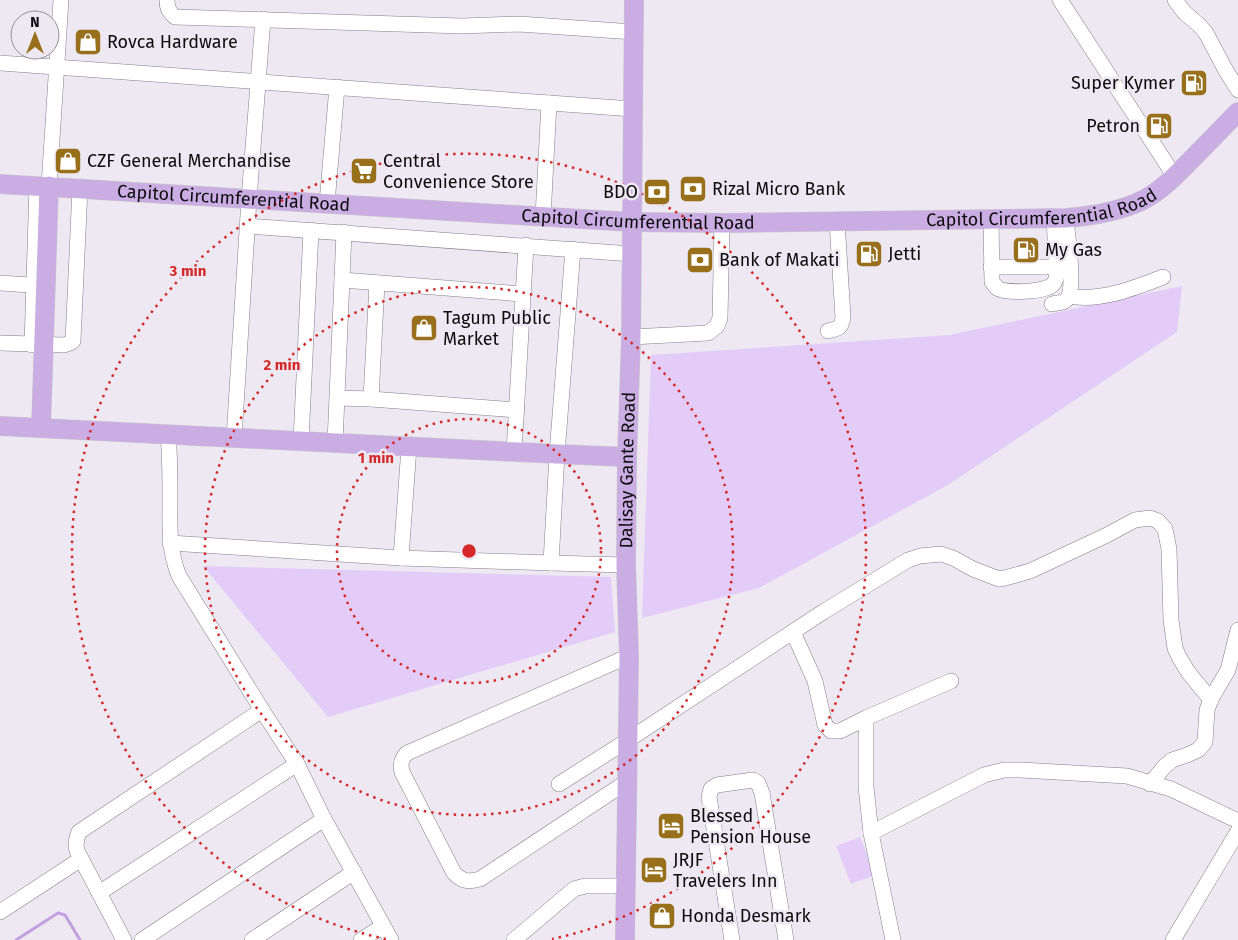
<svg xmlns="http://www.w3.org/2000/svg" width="1238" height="940" font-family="'Fira Sans',sans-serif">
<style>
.green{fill:#e3cdf8}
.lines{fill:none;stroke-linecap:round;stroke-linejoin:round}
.stream{stroke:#c2a0e0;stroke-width:3}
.minor-casing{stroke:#847f88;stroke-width:16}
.major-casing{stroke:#cacaca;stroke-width:20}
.minor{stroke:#fff;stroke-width:15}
.major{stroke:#caade2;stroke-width:19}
.ring{fill:none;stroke:#d62828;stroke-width:2.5;stroke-dasharray:2.5 5}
.labels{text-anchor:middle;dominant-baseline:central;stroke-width:5;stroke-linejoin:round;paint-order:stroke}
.poi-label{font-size:18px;fill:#0e0c0f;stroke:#ede8f2;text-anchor:start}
.street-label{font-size:18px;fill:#0e0c0f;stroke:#ede8f2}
.centre{fill:#d62828;stroke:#ede8f2;stroke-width:2.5}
.ring-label{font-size:15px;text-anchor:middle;font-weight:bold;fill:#d62828;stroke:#ede8f2;stroke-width:5;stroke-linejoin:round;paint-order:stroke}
</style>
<rect width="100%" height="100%" fill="#ede8f2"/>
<g class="green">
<path d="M1182,286L1177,332L948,485L759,588L642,618L651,355L949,335Z"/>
<path d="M203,566L611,577L615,632L328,717Z"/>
<path d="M860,837L875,875L851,884L836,846Z"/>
</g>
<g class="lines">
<path class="stream" d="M16,940L58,913L65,915L80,940"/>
<g class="minor-casing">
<g id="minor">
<path d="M167,0C167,8 169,12 175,17L462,26L519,24L634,32"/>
<path d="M1060,0L1175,177"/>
<path d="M1175,0L1184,12L1199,25L1206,33L1225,69L1238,90"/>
<path d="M0,63L633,109"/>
<path d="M49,186L61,0"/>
<path d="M327,203L337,87"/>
<path d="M543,217L549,103"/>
<path d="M991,218L992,282C994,284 996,287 997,288C1006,294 1044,292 1052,285C1055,283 1056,279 1057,275L1054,218"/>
<path d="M248,226L632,254"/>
<path d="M991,267H1057"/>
<path d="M342,280L522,294"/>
<path d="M0,283L44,286"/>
<path d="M1069,296C1099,302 1135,288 1163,277"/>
<path d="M1052,304C1057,303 1064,303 1067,299C1076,288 1067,234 1066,218"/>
<path d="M828,331C839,328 841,329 843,317L837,221"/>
<path d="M631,337L708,333L717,326L720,318L722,223"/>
<path d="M0,343L64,345L70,343L73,341L80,188"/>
<path d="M32,345L37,185"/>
<path d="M338,398L371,399L517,410"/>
<path d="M371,399L377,283"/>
<path d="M168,435C170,455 170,476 170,496C170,525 168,549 179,576L262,710L297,764L324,819L391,940"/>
<path d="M234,438L249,199L263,19"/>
<path d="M301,441L311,230"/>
<path d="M335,443L344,232"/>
<path d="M514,452L526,245"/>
<path d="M170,543L401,558L551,563L626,565"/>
<path d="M401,558L409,447"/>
<path d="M551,563L557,454L573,249"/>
<path d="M793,632L815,681L825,725L831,731H840L866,718"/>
<path d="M628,781L480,879C468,882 463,882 454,873L402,772C400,764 401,759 407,753L629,656"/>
<path d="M559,784L628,740L823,612L908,560L920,556L941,554L953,558L973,569L999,579L1005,578L1030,571L1105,536L1135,520L1150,518L1158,521L1165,529L1169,549L1171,620L1175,648L1179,657L1188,672L1211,700"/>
<path d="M1150,784L1164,767L1172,760L1187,755L1198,750L1205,742L1207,710L1211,699L1228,670L1238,630"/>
<path d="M871,833L984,775L1004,770H1021L1127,776L1171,789L1238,821"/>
<path d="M99,893L297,764"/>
<path d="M0,912L81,859"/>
<path d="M124,940L77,851C75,844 76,839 79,832L262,710"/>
<path d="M142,940L324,819"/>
<path d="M252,940L354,872"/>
<path d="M361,940L383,926"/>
<path d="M514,940L574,889L585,886H626"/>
<path d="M732,940L709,797L711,789L717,785L753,780L758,783L762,793L786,940"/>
<path d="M893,940L871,833L866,787V718L951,681"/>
<path d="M1173,940L1238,831"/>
</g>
</g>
<g class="major-casing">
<g id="major">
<path id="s1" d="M0,184L632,222L722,223L1066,218C1092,216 1119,212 1143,200C1161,191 1176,175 1190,161C1206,145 1222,128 1238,112"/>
<path d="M0,426L557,454L627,457"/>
<path d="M41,428L49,186"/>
<path id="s2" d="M625,940L629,656L626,565L627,457L631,337L634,0"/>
</g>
</g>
<use href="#minor" class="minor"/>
<use href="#major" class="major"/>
</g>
<g class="ring">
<circle cx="469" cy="551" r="132"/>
<circle cx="469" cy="551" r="264"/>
<path d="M386 939A397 397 0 1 1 552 939"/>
</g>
<defs>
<g id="shop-square" transform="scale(1.4375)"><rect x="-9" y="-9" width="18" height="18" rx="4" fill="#986f1b" stroke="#ede8f2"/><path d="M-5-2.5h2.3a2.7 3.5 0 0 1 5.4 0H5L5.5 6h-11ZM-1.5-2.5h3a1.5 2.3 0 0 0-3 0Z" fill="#fff"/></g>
<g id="fuel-square" transform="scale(1.4375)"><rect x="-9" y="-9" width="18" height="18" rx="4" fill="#986f1b" stroke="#ede8f2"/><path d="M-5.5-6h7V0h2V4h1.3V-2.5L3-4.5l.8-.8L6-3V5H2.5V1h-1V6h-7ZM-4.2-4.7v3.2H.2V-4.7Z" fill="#fff"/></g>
<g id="supermarket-square" transform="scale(1.4375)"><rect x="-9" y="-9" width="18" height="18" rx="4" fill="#986f1b" stroke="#ede8f2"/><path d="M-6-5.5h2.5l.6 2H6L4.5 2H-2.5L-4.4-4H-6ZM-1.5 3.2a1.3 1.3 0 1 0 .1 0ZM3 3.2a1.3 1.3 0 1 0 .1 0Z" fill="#fff"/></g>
<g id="bank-square" transform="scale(1.4375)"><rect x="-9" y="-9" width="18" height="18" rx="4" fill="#986f1b" stroke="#ede8f2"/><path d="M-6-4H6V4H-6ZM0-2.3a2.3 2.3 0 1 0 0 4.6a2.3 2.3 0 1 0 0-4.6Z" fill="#fff"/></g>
<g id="hotel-square" transform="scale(1.4375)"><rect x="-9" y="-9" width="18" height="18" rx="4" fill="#986f1b" stroke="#ede8f2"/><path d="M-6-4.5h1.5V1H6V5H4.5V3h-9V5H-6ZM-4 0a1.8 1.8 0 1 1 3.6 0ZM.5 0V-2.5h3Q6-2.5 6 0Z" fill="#fff"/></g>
</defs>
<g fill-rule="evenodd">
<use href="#shop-square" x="88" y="42"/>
<use href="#fuel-square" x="1194" y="83"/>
<use href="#fuel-square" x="1159" y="126"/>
<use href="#shop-square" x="68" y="161"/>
<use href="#supermarket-square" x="364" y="171"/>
<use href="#bank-square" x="693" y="189"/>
<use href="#bank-square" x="657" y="192"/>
<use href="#fuel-square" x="1026" y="250"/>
<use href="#fuel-square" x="869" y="254"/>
<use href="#bank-square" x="700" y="260"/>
<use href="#shop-square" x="424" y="328"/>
<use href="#hotel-square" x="671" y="826"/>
<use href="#hotel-square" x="654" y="870"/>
<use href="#shop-square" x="662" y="916"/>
</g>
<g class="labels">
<g class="poi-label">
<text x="107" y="42">Rovca Hardware</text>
<text x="1175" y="83" text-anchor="end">Super Kymer</text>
<text x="1140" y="126" text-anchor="end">Petron</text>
<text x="87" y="161">CZF General Merchandise</text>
<text x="383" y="161">Central<tspan x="383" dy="21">Convenience Store</tspan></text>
<text x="712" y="189">Rizal Micro Bank</text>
<text x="638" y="192" text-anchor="end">BDO</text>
<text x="1045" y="250">My Gas</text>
<text x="888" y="254">Jetti</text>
<text x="719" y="260">Bank of Makati</text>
<text x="443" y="318">Tagum Public<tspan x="443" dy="21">Market</tspan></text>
<text x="690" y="816">Blessed<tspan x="690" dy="21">Pension House</tspan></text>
<text x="673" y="860">JRJF<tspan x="673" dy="21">Travelers Inn</tspan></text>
<text x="681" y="916">Honda Desmark</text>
</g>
<g class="street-label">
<text stroke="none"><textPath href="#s1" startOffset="234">Capitol Circumferential Road</textPath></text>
<text stroke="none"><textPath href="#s1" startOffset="1044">Capitol Circumferential Road</textPath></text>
<text stroke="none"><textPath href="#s1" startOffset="639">Capitol Circumferential Road</textPath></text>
<text stroke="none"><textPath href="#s2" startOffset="470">Dalisay Gante Road</textPath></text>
</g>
</g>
<circle cx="469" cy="551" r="8" class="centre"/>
<g class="ring-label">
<text x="188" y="276">3 min</text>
<text x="282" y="370">2 min</text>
<text x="376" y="463">1 min</text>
</g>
<g transform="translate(35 35)"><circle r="24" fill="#ede8f2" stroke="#949097"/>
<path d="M0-4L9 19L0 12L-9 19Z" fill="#986f1b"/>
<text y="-8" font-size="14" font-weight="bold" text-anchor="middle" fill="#0e0c0f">N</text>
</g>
</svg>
